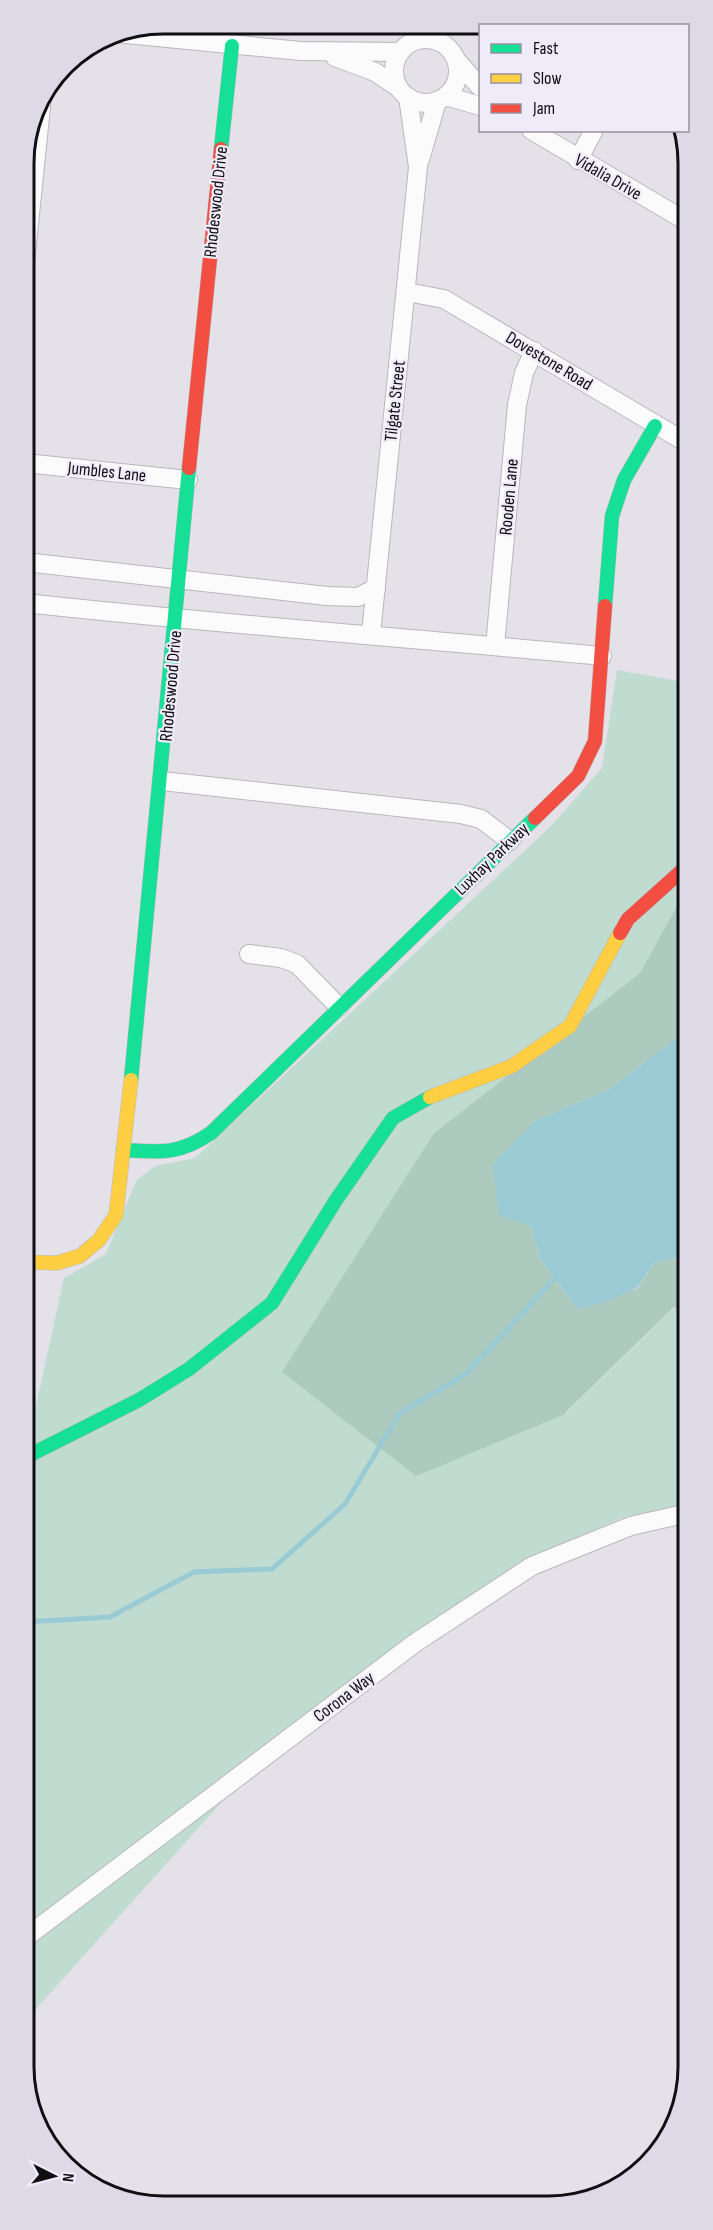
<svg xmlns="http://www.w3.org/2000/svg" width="713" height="2230" font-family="'Sofia Sans Condensed',sans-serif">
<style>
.green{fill:#c0dcd0}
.forest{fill:#accabe}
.water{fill:#9acad4}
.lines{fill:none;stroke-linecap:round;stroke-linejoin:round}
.stream{stroke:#9acad4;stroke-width:5}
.street-casing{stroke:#b9b7bd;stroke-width:20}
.fast-casing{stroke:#b9b7bd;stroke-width:15}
.slow-casing{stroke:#b9b7bd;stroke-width:15}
.jam-casing{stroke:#b9b7bd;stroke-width:15}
.street{stroke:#fbfbfc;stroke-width:18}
.fast{stroke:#16e098;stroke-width:14}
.slow{stroke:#ffcf43;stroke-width:14}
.jam{stroke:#f24e42;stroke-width:14}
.labels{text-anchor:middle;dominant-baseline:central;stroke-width:4.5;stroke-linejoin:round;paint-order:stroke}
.street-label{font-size:18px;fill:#0f0e12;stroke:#f0ebf9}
.rim{fill:none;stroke:#0f0e12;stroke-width:3}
</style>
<rect width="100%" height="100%" fill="#e4e2e8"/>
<path class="green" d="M617,670L684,682L687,680V888L640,973L434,1133L566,1413L675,1307L688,1311V1504L621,1518L517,1566L237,1785L27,2019L26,1421L33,1419L64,1278L106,1254L136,1181L155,1166L195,1158L550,827L602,768Z"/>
<path class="forest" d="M687,888V1029L612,1088L535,1121L531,1226L541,1260L577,1309L638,1288L654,1263L680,1257L688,1260V1311L674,1307L563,1415L416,1476L282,1372L434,1133L640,973Z"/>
<path class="water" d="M687,1029L688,1260L680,1257L654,1263L638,1287L608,1301L577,1309L541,1260L531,1226L499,1215L493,1164L535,1121L612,1088Z"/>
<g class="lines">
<path class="stream" d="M26,1622L110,1617L194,1572L272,1569L345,1504L400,1413L466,1374L554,1279"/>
<g class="street-casing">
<g id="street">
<path d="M116,33L301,51L400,52"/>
<circle cx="426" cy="71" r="32"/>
<path d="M335,57L375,72L399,88"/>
<path d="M457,61L480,87"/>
<path d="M446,96L480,106"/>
<path d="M531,130L686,221"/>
<path d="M420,160L437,101"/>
<path d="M578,160L594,130"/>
<path d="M24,273L42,97"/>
<path d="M407,292L444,299L687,443"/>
<path d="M25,463L188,480"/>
<path d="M25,562L327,596L358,597L376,588"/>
<path d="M25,603C217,624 410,638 602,656"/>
<path d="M371,634L418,167L408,97"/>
<path d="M495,646L517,405L524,373L534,351"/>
<path d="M162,781L461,814L481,819L510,841"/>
<path d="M249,954L281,958L297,964L339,1007"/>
<path d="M29,1935L415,1643L532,1566L631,1526L688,1513"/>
</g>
</g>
<g class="fast-casing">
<g id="fast">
<path d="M221,149L232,46"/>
<path d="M605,606L612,516L624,480L655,426"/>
<path d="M131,1080L189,468"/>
<path d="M123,1150C160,1152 179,1155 211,1133L535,818"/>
<path d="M26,1457L139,1400L189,1369L272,1303L336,1200L393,1118L430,1097"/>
</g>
</g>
<g class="slow-casing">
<g id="slow">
<path d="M430,1097L512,1066L570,1026L620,933"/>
<path d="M26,1262L57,1263L80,1256L99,1240L116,1215L131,1080"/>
</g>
</g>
<g class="jam-casing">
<g id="jam">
<path d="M189,468L221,149"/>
<path d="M535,818L578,776L595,741L605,606"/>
<path d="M620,933L628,919L687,866"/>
</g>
</g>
<use href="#street" class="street"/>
<use href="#fast" class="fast"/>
<use href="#slow" class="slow"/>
<use href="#jam" class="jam"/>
</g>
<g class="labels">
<g class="street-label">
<text transform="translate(608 177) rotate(30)">Vidalia Drive</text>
<text transform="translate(216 202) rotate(-84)">Rhodeswood Drive</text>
<text transform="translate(549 361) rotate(31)">Dovestone Road</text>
<text transform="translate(395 401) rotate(-84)">Tilgate Street</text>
<text transform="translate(107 472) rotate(6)">Jumbles Lane</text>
<text transform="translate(509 497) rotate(-85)">Rooden Lane</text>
<text transform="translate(171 686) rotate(-85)">Rhodeswood Drive</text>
<text transform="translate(492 859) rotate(-44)">Luxhay Parkway</text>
<text transform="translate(344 1697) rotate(-37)">Corona Way</text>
</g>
</g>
<path d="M0 0H713V2230H0ZM163 34H549A129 129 0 0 1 678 163V2067A129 129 0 0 1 549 2196H163A129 129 0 0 1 34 2067V163A129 129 0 0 1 163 34Z" fill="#ded9e7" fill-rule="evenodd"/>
<path class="rim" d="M163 34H549A129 129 0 0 1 678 163V2067A129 129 0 0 1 549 2196H163A129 129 0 0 1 34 2067V163A129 129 0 0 1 163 34Z"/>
<rect x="479" y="24" width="210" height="108" fill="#f0ebf9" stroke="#96939d" stroke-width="1.5"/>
<rect x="491" y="44" width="30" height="9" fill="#16e098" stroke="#96939d" stroke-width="1.5"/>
<text x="533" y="54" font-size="18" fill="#0f0e12">Fast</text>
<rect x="491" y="74" width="30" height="9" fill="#ffcf43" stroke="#96939d" stroke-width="1.5"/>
<text x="533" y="84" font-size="18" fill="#0f0e12">Slow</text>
<rect x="491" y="104" width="30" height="9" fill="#f24e42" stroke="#96939d" stroke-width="1.5"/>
<text x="533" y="114" font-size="18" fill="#0f0e12">Jam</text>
<g transform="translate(54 2176) rotate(96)" stroke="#f0ebf9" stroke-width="4.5" paint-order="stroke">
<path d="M0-4.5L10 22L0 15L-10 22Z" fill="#0f0e12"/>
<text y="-9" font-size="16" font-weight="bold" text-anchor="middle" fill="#0f0e12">N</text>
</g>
</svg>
